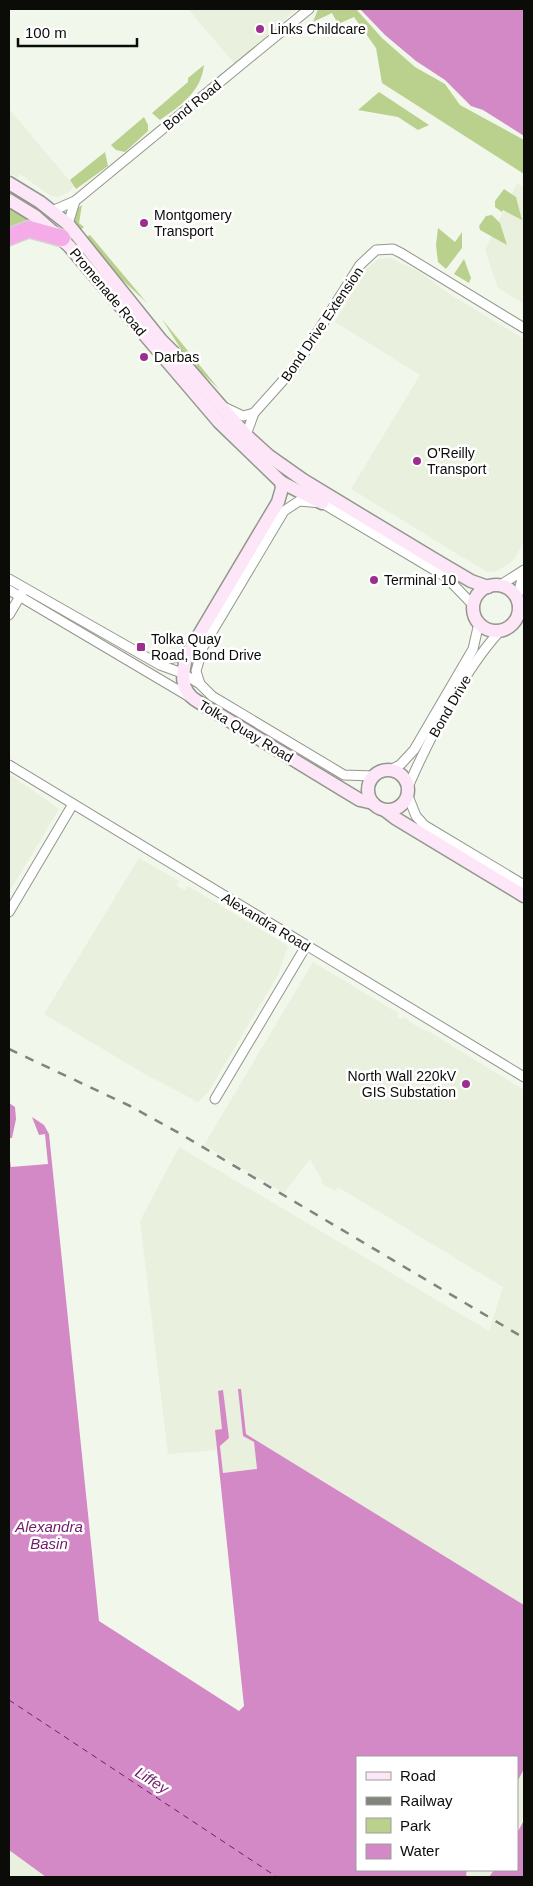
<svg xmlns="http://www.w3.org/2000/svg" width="533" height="1886" font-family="Arial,sans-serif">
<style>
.built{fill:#e9f0dd}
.green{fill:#bad18e}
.water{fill:#d289c6}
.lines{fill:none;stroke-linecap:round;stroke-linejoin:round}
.ferry{stroke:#721b68;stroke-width:1;stroke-dasharray:6 5;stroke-linecap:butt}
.street-casing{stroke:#93978d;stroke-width:11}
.secondary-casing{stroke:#93978d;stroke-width:15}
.highway-casing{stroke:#d3d3d3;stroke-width:19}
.street{stroke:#fff;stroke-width:9}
.secondary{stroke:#fce6f8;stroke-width:12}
.highway{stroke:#f5abe8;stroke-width:16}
.rail{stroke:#81847c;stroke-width:2.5;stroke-dasharray:9 9;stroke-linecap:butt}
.poi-dot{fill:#9b2e8e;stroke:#fff;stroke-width:2}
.labels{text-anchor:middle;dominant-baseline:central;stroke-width:5;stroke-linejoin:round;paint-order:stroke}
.poi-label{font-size:14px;fill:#0b0c08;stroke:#fff;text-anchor:start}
.street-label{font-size:14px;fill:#0b0c08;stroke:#fff}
.water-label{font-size:15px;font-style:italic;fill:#721b68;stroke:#fff}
</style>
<rect width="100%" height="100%" fill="#f2f7ec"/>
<g class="built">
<path d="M188,9H297L285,19L279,29L235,64Z"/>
<path d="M9,109L74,186L69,192L58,197L51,196L20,174L18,178L9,173Z"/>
<path d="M517,183L524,187V304L498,288L485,250Z"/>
<path d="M390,258L418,271L451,295L524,339V542L513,561L497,571L487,572L351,489L420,375L335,322L366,269L379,259Z"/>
<path d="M9,774L59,809L9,892Z"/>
<path d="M139,858L179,881L176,885L181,888L185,890L188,886L288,946L278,975L208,1092L198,1102L143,1073L44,1014Z"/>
<path d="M313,962L398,1013L397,1017L401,1019L404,1017L422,1030L428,1031L524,1090V1605L246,1434L243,1436L254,1442L257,1469L223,1473L220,1446L229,1437L218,1391L222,1429L215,1430L217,1450L168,1454L140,1221L179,1147L489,1331L503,1287L338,1187L335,1191L321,1183L322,1180L310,1159L284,1193L204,1145Z"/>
<path d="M524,1769V1817L517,1830V1782Z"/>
<path d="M9,1850L46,1877H9Z"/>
<path d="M467,1870H494L489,1877H469L466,1875Z"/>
</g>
<g class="green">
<path d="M318,9H356L382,38L415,67L445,84L460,105L524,140V174L382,83L376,48L354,17L338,24L332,13L313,22Z"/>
<path d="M204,65C201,92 181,105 160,120L152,113L188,82V78Z"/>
<path d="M379,92L429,125L418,130L398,117L358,110Z"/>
<path d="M144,117L148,125V131L125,152L116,150L111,145Z"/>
<path d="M105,152L108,166L76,189L70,180Z"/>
<path d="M504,189L516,197L522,220L503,210L502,212L495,207V201Z"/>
<path d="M82,205L79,223L84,227L79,231L73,223L74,211Z"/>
<path d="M9,206L32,220L9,229Z"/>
<path d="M492,215L500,223L507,245L480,230L479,226L486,216Z"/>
<path d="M438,228L455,242L462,232V248L446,269L438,262L436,245Z"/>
<path d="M90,235L147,303L115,273L85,238Z"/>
<path d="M464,259L471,278L469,283L454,274Z"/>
<path d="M162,319L219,389L187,359Z"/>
</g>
<g class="water">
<path d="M360,9H524V136L483,110L471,106L445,80L416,61L385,35Z"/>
<path d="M9,1103L15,1107L16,1119L12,1138H9Z"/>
<path d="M32,1117L44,1125L49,1134L99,1621L239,1711L244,1706L215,1430L222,1429L218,1391L223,1390L229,1438L220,1446L223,1473L257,1469L254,1442L243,1436L238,1389H241L246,1434L524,1605V1769L517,1782V1757H357V1870H467L466,1875L469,1877H46L9,1850V1154L11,1167L48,1164L45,1134L39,1135Z"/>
<path d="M524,1820V1877H489L494,1870H517V1833Z"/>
</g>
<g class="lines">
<path class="ferry" d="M9,1700L277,1877"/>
<g class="street-casing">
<g id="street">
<path d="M52,211L75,201L309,9"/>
<path d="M68,224L75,201"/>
<path d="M224,407L243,416L254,413"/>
<path d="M246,435L254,413L296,366L360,265L376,250L393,249L401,253L524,328"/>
<path d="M9,579L160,665L182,673L200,684L212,696L344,775L374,776"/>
<path d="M499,586L524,570L517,599"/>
<path d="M9,590L188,696"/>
<path d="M9,615L22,593"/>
<path d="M153,657L163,660L187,655"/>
<path d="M200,684L196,671L203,647L284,511L299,501L322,503L446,577L473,605"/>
<path d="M9,765L524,1077"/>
<path d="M390,770L400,765L414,750L473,649L479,623"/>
<path d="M408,787C429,738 465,669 500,631"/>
<path d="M408,796L416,816L424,825L524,885"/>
<path d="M9,912L73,804"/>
<path d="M215,1099L306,946"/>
</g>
</g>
<g class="secondary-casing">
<g id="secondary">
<path d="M9,183L40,202L68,224L161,340L180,359L246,435L269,456L303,480L437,561L471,581L488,587"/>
<path d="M9,200L35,216L69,246L219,422L281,482L322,503"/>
<path d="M281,482L282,488L278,502L187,655C182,673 179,690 197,701L345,791L360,800L373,803"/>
<circle cx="496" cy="608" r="23"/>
<circle cx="388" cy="790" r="20"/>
<path d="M386,811L395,818L524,896"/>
</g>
</g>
<g class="highway-casing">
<path id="highway" d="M9,237L29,229L62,238"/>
</g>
<use href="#street" class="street"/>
<use href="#secondary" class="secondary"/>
<use href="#highway" class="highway"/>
<path class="rail" d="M9,1049L130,1106L179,1133L524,1338"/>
</g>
<g class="poi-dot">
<circle cx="260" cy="29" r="5"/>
<circle cx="144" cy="223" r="5"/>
<circle cx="144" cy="357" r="5"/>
<circle cx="417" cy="461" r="5"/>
<circle cx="374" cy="580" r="5"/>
<rect x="136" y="642" width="10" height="10" rx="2.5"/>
<circle cx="466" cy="1084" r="5"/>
</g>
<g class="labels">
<g class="poi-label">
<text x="270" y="29">Links Childcare</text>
<text x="154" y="215">Montgomery<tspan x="154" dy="16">Transport</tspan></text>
<text x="154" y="357">Darbas</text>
<text x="427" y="453">O'Reilly<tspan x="427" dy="16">Transport</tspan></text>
<text x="384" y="580">Terminal 10</text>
<text x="151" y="639">Tolka Quay<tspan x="151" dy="16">Road, Bond Drive</tspan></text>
<text x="456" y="1076" text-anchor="end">North Wall 220kV<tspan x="456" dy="16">GIS Substation</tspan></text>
</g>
<g class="street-label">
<text transform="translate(192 105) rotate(-39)">Bond Road</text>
<text transform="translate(108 292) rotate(50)">Promenade Road</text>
<text transform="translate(322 324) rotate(-56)">Bond Drive Extension</text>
<text transform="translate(450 706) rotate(-60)">Bond Drive</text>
<text transform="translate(246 731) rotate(31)">Tolka Quay Road</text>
<text transform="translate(266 922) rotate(31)">Alexandra Road</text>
</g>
<g class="water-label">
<text x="49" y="1526">Alexandra<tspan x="49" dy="17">Basin</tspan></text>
<text transform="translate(152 1780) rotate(32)">Liffey</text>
</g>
</g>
<rect width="533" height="1886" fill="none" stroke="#0b0c08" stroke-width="20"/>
<rect x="356" y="1756" width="162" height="115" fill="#ffffff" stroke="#9d9e9c"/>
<rect x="366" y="1772" width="25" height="8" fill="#fce6f8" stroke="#9d9e9c"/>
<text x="400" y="1781" font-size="15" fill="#0b0c08">Road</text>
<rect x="366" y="1797" width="25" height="8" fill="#81847c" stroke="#9d9e9c"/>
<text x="400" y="1806" font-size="15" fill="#0b0c08">Railway</text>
<rect x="366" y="1818" width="25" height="15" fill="#bad18e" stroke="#9d9e9c"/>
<text x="400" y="1831" font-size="15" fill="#0b0c08">Park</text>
<rect x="366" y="1844" width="25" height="15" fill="#d289c6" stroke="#9d9e9c"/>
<text x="400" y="1856" font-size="15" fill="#0b0c08">Water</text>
<path d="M18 38v8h119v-8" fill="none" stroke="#0b0c08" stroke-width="2.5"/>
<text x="25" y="38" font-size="15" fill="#0b0c08" stroke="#ffffff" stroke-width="4" paint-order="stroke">100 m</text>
</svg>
